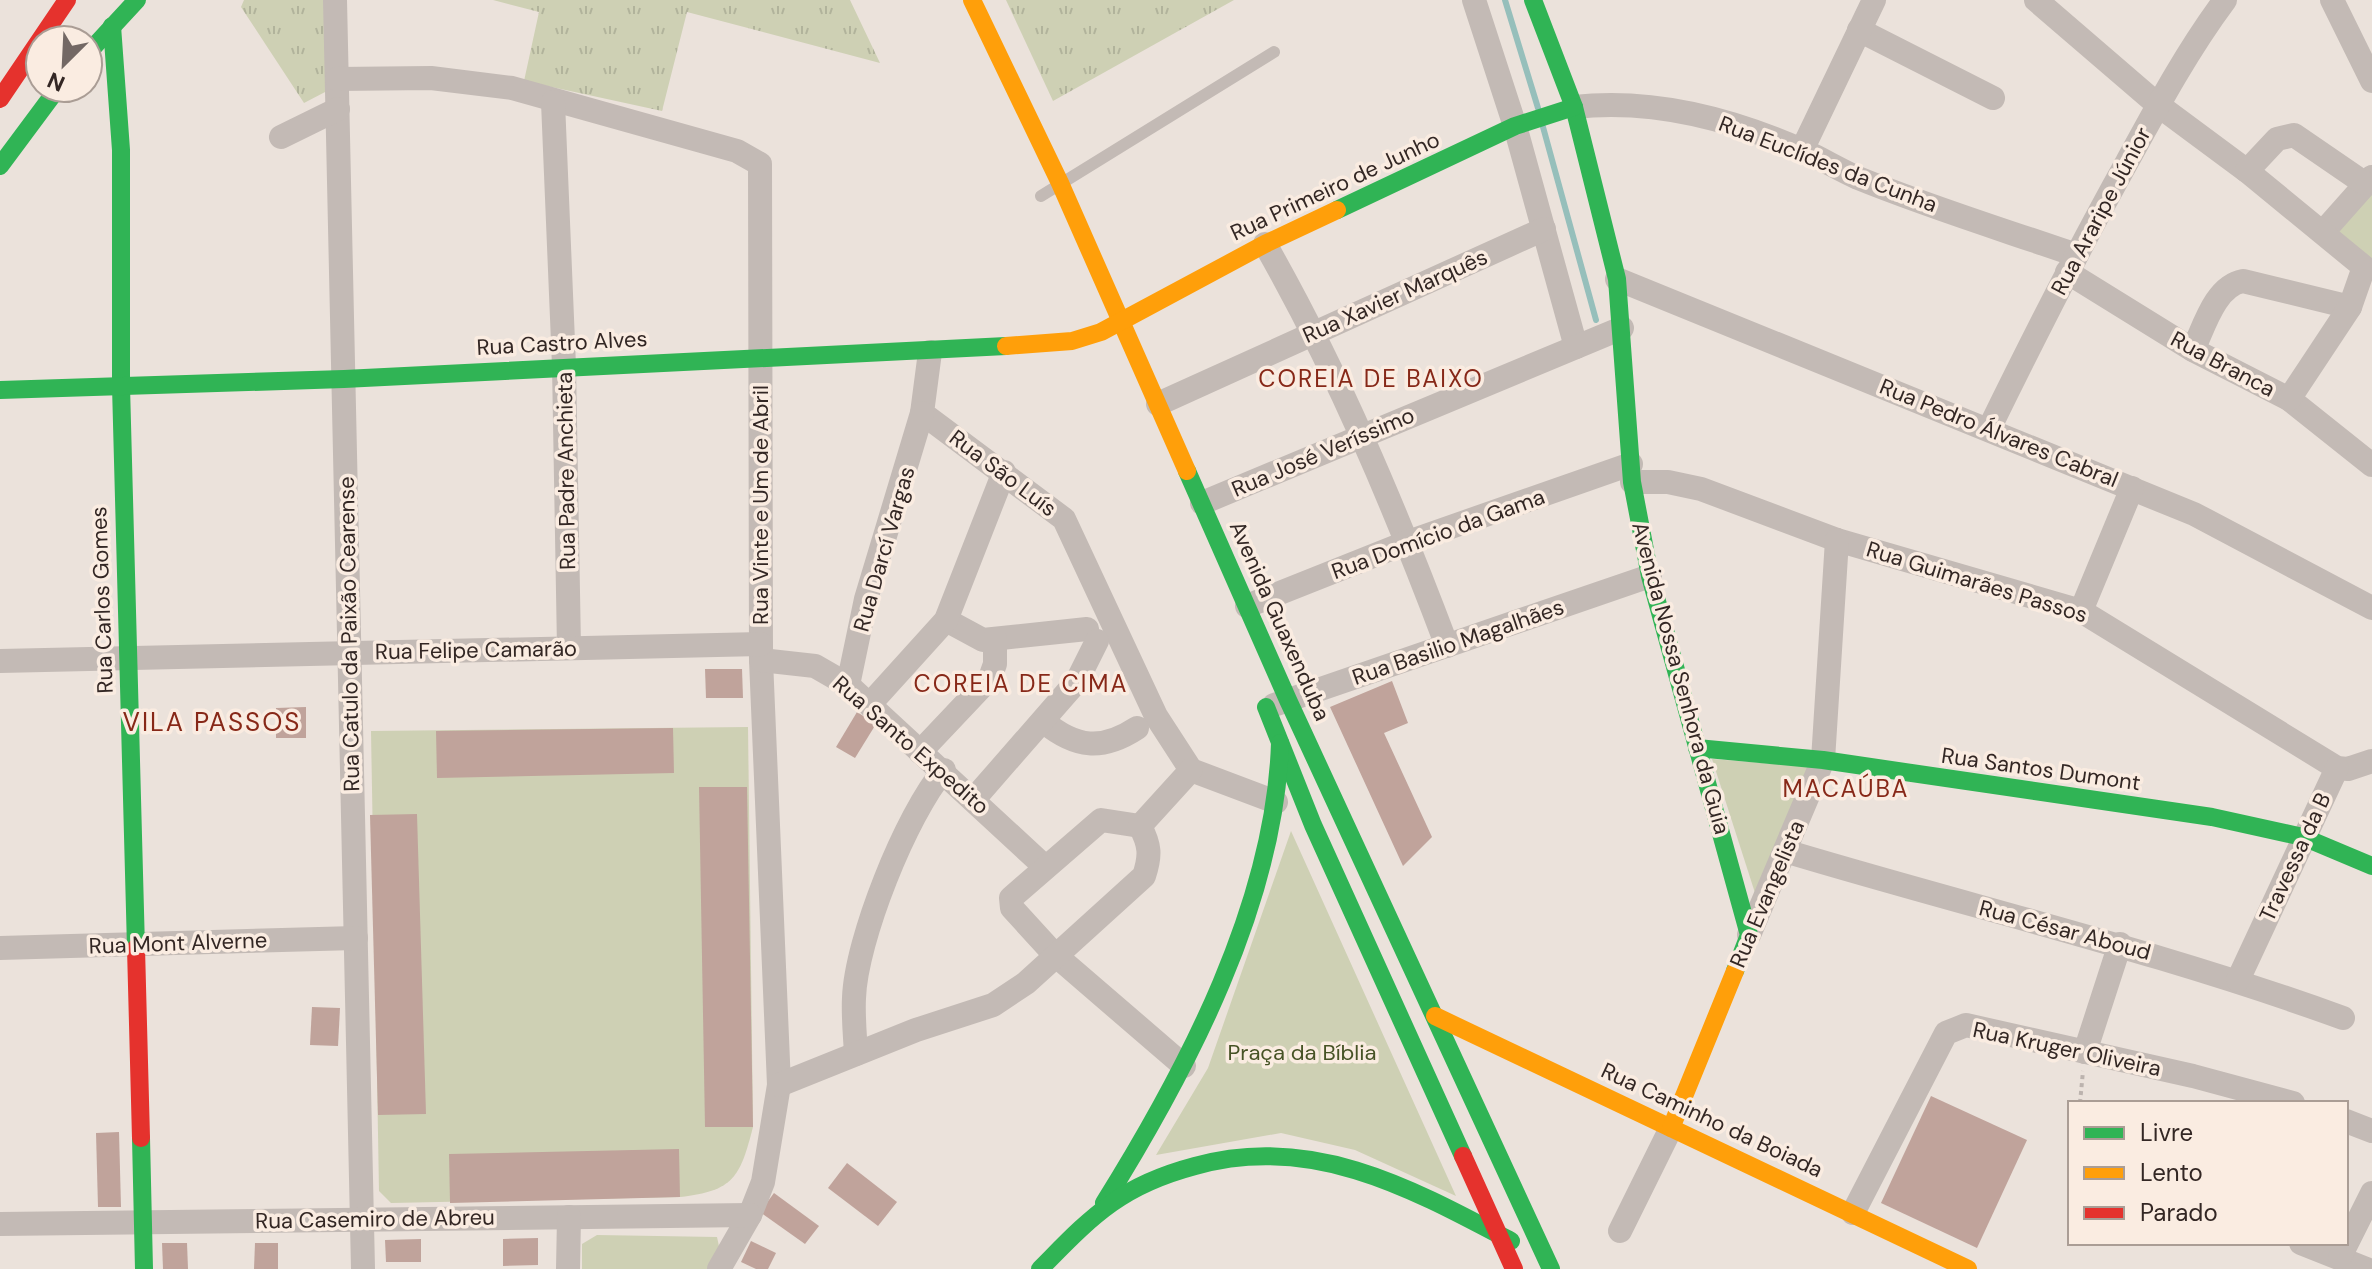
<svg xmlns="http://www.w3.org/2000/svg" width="2372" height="1269" font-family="'DM Sans',sans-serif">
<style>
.grass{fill:url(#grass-tufts)}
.green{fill:#ced0b4}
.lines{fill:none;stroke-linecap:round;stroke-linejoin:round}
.stream{stroke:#96bfbb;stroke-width:6}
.building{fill:#c0a39b}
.path{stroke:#bcb3ae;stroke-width:4;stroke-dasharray:4 4;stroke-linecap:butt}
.lane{stroke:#c3bab5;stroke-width:12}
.street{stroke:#c3bab5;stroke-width:24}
.fast{stroke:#30b455;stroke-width:18}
.slow{stroke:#ff9f0a;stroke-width:18}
.jam{stroke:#e5322d;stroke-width:18}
.labels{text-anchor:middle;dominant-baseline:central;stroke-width:7;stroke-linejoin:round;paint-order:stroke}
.street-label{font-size:22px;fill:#332724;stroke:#faece1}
.park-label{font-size:22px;fill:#475326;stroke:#faece1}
.neighbourhood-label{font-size:24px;letter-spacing:2px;fill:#872818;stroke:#faece1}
.quarter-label{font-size:26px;letter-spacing:2px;fill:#872818;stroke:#faece1}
</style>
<defs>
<pattern id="grass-tufts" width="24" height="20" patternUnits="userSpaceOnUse" patternTransform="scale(2)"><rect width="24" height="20" fill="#ced0b4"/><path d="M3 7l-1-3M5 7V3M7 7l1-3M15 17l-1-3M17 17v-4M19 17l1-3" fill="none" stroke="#b1b39b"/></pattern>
</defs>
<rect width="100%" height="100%" fill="#ebe2db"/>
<g class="grass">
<path d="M244,0H324L327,91L304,103L241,7Z"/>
<path d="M493,0H850L880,63L687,12L662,111L524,81L539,12Z"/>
<path d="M1006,0H1234L1053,101Z"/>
</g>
<g class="green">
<path d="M2372,187V266L2334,230Z"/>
<path d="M748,727L753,1127C740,1177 734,1191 680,1197L391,1203L379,1191L371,731Z"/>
<path d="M1712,759L1813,767L1756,896Z"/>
<path d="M1291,831L1456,1196L1355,1150L1281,1133L1156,1155L1208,1068Z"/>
<path d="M597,1235L717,1237L720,1251L709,1269H582V1244Z"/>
</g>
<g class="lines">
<g class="stream">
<path d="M1505,0L1538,108"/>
<path d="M1543,127L1596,320"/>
</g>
</g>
<g class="building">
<path d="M705,669H742L743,698H706Z"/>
<path d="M1392,681L1408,723L1384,733L1432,837L1403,866L1330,707Z"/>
<path d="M306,707V738H276V708Z"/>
<path d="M857,712L876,724L855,758L836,747Z"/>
<path d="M673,728L674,773L437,778L436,731Z"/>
<path d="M699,787H747L753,1127H705Z"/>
<path d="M417,814L426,1114L378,1115L370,815Z"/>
<path d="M312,1007L340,1008L338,1046L310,1045Z"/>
<path d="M1931,1096L2027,1140L1977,1248L1881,1203Z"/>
<path d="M119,1132L121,1207H98L96,1133Z"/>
<path d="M679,1149L680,1197L450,1203L449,1154Z"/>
<path d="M847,1163L897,1202L878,1226L828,1188Z"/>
<path d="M774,1193L819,1226L805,1244L760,1212Z"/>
<path d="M538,1238V1265L503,1266V1239Z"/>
<path d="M421,1239V1262H386L385,1240Z"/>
<path d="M751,1241L776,1253L768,1269H756L741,1262Z"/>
<path d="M162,1243H187L188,1269H163Z"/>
<path d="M255,1243H278V1269H254Z"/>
</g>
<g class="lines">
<path class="path" d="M2080,1103L2083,1071"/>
<path class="lane" d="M1041,196L1274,52"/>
<g class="street">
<path d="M335,0L363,1269"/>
<path d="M1474,0L1515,126L1576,347"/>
<path d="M2036,0L2158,105L2247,171"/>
<path d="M2332,0L2372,81"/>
<path d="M1859,30L1993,98"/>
<path d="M337,79L431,78L512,88L737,151L760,164L761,660L779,1085L763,1182L750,1215L719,1269"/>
<path d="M553,102L564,366L569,648"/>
<path d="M1574,107C1653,98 1732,119 1804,151C1822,159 1840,170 1858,178C1929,207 2004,230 2076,255"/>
<path d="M281,137L338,109"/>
<path d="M1802,150L1874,0"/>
<path d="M2324,231L2372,177"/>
<path d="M1265,244C1338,372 1395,508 1447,646"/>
<path d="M2067,272L2193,350L2289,399L2372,465"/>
<path d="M1617,279L2194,514L2372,608"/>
<path d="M2193,350C2204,327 2215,286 2243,281L2350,307"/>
<path d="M930,352L922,413L1064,519L1156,716L1191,770L1276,802"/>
<path d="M2289,399L2350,307L2364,267L2247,171L2277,139L2294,135L2364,183"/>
<path d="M1158,404L1544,229"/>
<path d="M1989,429C2033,339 2078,250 2127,162C2157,107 2187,51 2225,0"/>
<path d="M1632,482H1668L1701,489L1837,540L2081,611L2337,768L2348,769L2372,761"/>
<path d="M1202,503L1622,328"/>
<path d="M1247,606L1408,542L1631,464"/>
<path d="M2081,611L2132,488"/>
<path d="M946,620L983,640L1087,629"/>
<path d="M761,660L815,666L848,685L1044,866"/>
<path d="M0,661L761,644"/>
<path d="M848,685L866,599L922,413"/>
<path d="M870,704L946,620L1004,472"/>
<path d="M1274,705L1650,576"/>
<path d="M1044,722C1076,748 1102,751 1137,728"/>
<path d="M920,752L990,678L995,664V639"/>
<path d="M974,799L1077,681L1097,641"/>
<path d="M1140,826L1101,820L1011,898L1012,908L1054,954L1184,1066"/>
<path d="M1785,851C1971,907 2159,951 2343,1018"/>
<path d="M1749,935L1823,760L1837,540"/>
<path d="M0,948L356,938"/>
<path d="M2238,980L2337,768"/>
<path d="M2085,1052L2120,944"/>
<path d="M856,1054C855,1035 853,1017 854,998C856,940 906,815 944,770"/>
<path d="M779,1085L916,1030L993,1005L1026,983L1144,876C1151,855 1150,845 1140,826L1191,770"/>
<path d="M2346,1121L2372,1131"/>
<path d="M1853,1213L1946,1033L1966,1025L2193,1076L2293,1103"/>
<path d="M0,1224L750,1215"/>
<path d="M1620,1231L1671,1128"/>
<path d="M2301,1243L2366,1269"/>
<path d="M2340,1257L2372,1193"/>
<path d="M568,1269L569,1217"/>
</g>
<g class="fast">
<path d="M1533,0L1574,107L1617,279L1632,482L1650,576L1749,935L1735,971"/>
<path d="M112,26L121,150V386L136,948"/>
<path d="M88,53L137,0"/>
<path d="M0,166L58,88"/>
<path d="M1337,210L1515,126L1574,107"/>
<path d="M0,390L344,379L1006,346"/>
<path d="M1187,471L1288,700L1551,1269"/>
<path d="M1266,707L1313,825L1463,1156"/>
<path d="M1697,748L1823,760L2212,817L2303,837L2372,866"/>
<path d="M141,1138L144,1269"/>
<path d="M1104,1203C1187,1070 1275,903 1280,743"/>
<path d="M1040,1269C1063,1246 1085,1222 1112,1203C1137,1185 1165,1174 1195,1166C1311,1133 1411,1188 1511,1241"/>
</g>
<g class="slow">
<path d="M972,0L1060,183L1187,471"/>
<path d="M1006,346L1072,341L1101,332L1265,244L1337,210"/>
<path d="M1435,1016L1968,1269"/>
<path d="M1671,1128L1735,971"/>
</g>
<g class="jam">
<path d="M0,99L67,0"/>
<path d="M136,948L141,1138"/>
<path d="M1463,1156L1514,1269"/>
</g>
</g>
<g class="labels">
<g class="street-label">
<text transform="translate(1828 164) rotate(21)">Rua Euclídes da Cunha</text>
<text transform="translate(1335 186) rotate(-25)">Rua Primeiro de Junho</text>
<text transform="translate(2101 211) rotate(-62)">Rua Araripe Júnior</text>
<text transform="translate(1395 296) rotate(-24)">Rua Xavier Marquês</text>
<text transform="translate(562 343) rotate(-3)">Rua Castro Alves</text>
<text transform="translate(2223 364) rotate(28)">Rua Branca</text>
<text transform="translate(1999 433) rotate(22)">Rua Pedro Álvares Cabral</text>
<text transform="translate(1323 452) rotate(-23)">Rua José Veríssimo</text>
<text transform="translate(566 471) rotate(-91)">Rua Padre Anchieta</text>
<text transform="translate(1003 473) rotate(37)">Rua São Luís</text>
<text transform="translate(760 505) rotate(-90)">Rua Vinte e Um de Abril</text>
<text transform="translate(1438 534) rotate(-20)">Rua Domício da Gama</text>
<text transform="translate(884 549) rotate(-74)">Rua Darcí Vargas</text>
<text transform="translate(1977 582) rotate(17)">Rua Guimarães Passos</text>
<text transform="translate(102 600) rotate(-92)">Rua Carlos Gomes</text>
<text transform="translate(1280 621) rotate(66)">Avenida Guaxenduba</text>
<text transform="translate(349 634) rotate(-91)">Rua Catulo da Paixão Cearense</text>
<text transform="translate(1458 642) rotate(-19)">Rua Basilio Magalhães</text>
<text transform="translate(476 650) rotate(-1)">Rua Felipe Camarão</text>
<text transform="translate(1681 678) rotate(75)">Avenida Nossa Senhora da Guia</text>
<text transform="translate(911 745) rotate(41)">Rua Santo Expedito</text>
<text transform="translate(2041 769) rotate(8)">Rua Santos Dumont</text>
<text transform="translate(2295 857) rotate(-65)">Travessa da B</text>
<text transform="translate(1767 894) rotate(-67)">Rua Evangelista</text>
<text transform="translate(2065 930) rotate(15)">Rua César Aboud</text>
<text transform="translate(178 943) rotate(-2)">Rua Mont Alverne</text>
<text transform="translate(2067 1049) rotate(12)">Rua Kruger Oliveira</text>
<text transform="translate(1712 1120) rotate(25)">Rua Caminho da Boiada</text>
<text transform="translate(375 1219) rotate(-1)">Rua Casemiro de Abreu</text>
</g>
<g class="park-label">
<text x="1302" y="1052">Praça da Bíblia</text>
</g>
<g class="neighbourhood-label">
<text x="1371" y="378">COREIA DE BAIXO</text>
<text x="1021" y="683">COREIA DE CIMA</text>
<text x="1846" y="788">MACAÚBA</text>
</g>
<g class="quarter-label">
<text x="212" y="722">VILA PASSOS</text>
</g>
</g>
<rect x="2068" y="1101" width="280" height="144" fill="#faece1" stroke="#aa9d95" stroke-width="2"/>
<rect x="2084" y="1127" width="40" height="12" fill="#30b455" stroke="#aa9d95" stroke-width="2"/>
<text x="2140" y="1141" font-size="24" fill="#332724">Livre</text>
<rect x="2084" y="1167" width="40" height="12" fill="#ff9f0a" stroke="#aa9d95" stroke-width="2"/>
<text x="2140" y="1181" font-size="24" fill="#332724">Lento</text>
<rect x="2084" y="1207" width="40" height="12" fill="#e5322d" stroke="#aa9d95" stroke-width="2"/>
<text x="2140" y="1221" font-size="24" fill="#332724">Parado</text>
<g transform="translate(64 64) rotate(204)"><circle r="38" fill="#faece1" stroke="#aa9d95" stroke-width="2"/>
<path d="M0-6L14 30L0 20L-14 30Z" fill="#736864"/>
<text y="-12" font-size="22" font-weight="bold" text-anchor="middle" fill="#332724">N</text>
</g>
</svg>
